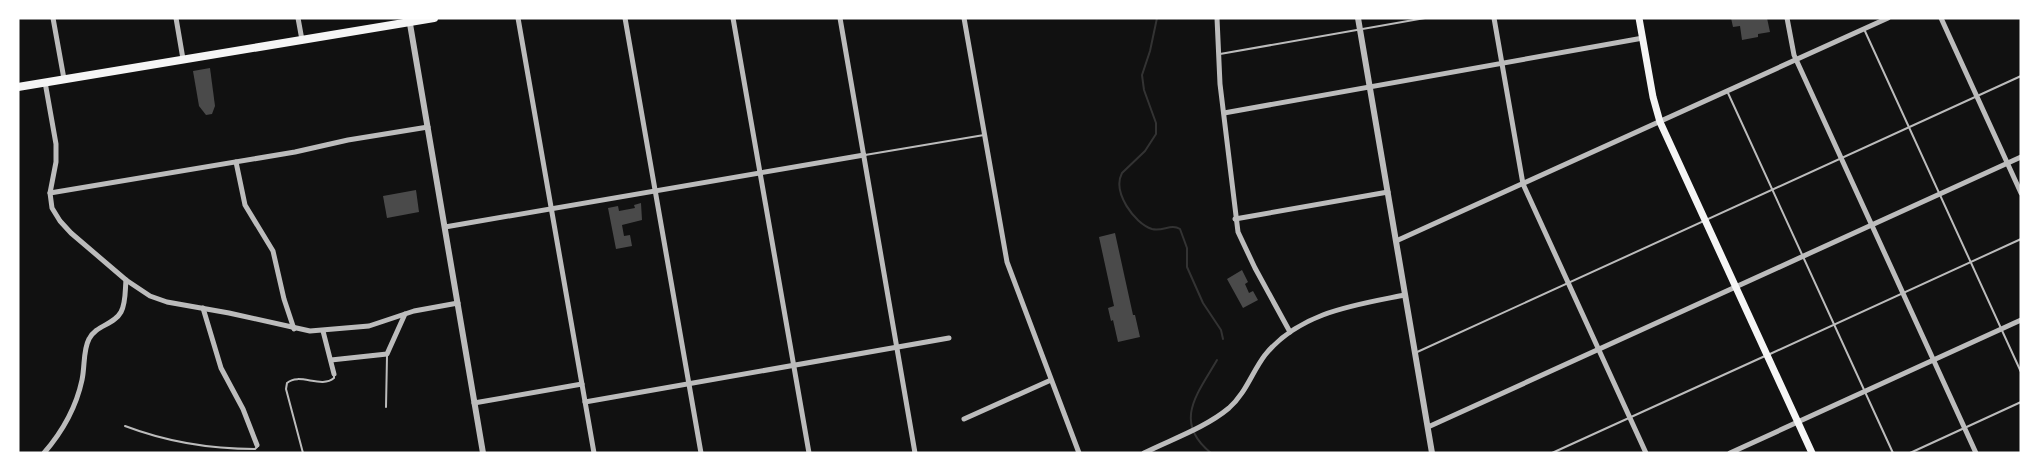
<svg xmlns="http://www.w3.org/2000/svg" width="2039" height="471" font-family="'Work Sans',sans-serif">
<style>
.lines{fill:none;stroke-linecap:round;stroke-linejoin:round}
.stream{stroke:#333;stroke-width:2}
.building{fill:#4a4a4a}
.service{stroke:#bcbcbc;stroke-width:2}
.minor{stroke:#bcbcbc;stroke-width:5}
.tertiary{stroke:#bcbcbc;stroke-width:6}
.secondary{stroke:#f5f5f5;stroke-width:7}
.primary{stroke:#f5f5f5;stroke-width:8}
</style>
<rect width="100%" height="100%" fill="#111"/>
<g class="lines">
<g class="stream">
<path d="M1157,18L1150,51L1142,75L1144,90L1156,123V134L1145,151L1122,173C1112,192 1134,223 1152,229C1163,232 1171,223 1180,229L1187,248V267L1203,303L1221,330L1223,339"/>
<path d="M1211,453C1172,422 1198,393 1217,360"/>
</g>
</g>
<g class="building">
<path d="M1731,18H1767L1770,32L1758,34V37L1742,40L1740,26L1733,27Z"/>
<path d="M210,68L215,106L212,114L206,115L199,106L193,71Z"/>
<path d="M416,190L419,212L387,218L383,196Z"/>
<path d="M641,203L642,220L622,225L624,236L630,235L632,246L616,249L608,208L618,206L619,211L635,208L634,205Z"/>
<path d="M1115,233L1133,315H1135L1140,337L1118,342L1113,320L1111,321L1108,308L1114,306L1099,237Z"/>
<path d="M1242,270L1248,282L1245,284L1249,293L1253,291L1258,300L1243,308L1227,279Z"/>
</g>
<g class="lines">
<g class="service">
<path d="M1864,29L2021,372"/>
<path d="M1220,54L1425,18"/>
<path d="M1728,93L1893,453"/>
<path d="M865,155L984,135"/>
<path d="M1415,353L2021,76"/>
<path d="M1770,354L2021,239"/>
<path d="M386,407L387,356"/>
<path d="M125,426C167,442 210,449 255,449L258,446"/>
<path d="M303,453L286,389L287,383C299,372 321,389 334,378V374"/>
<path d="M1552,453L1765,356"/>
<path d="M1910,453L2021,402"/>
</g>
<g class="minor">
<path d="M53,18L64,79"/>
<path d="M176,18L183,59"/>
<path d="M298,18L302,40"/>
<path d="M518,18L594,453"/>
<path d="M625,18L701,453"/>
<path d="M733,18L809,453"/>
<path d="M840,18L915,453"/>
<path d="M964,18L1007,262L1079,453"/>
<path d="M1217,18L1220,84L1238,232L1255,268L1290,332"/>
<path d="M1494,18L1523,184L1646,453"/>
<path d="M1787,18L1794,55L1976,453"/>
<path d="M1941,18L2021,193"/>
<path d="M45,82L56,144V162L50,193L52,208L60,221L71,233L126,280L150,296L167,302L229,313L310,331L369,326L414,311L458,303"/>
<path d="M1224,113L1643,38"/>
<path d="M236,162L245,205L273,251L284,299L294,329"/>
<path d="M50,193L295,152L348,140L428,127"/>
<path d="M1235,219L1388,192"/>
<path d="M445,227L864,155"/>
<path d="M1396,241L1888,18"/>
<path d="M203,308L221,368L243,409L257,445"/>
<path d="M323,331L334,374"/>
<path d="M331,360L387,354L405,314"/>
<path d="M585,402L949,338"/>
<path d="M474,403L582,384"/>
<path d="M964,419L1051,380"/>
<path d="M1428,427L2021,157"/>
<path d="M44,453C63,431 76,408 82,380C85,366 83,350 89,339C96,325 114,325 121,312C126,303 125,290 126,280"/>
<path d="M1144,453C1172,439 1205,428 1229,408C1246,393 1252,372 1265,355C1300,312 1355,305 1405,295"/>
<path d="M1730,453L2021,320"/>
</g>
<g class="tertiary">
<path d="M409,18L483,453"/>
<path d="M1358,18L1432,453"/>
</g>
<path class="secondary" d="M1639,18L1653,97L1660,122L1812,453"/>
<path class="primary" d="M18,87L434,18"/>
</g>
<rect width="2039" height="471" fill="none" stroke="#ffffff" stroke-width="39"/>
</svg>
